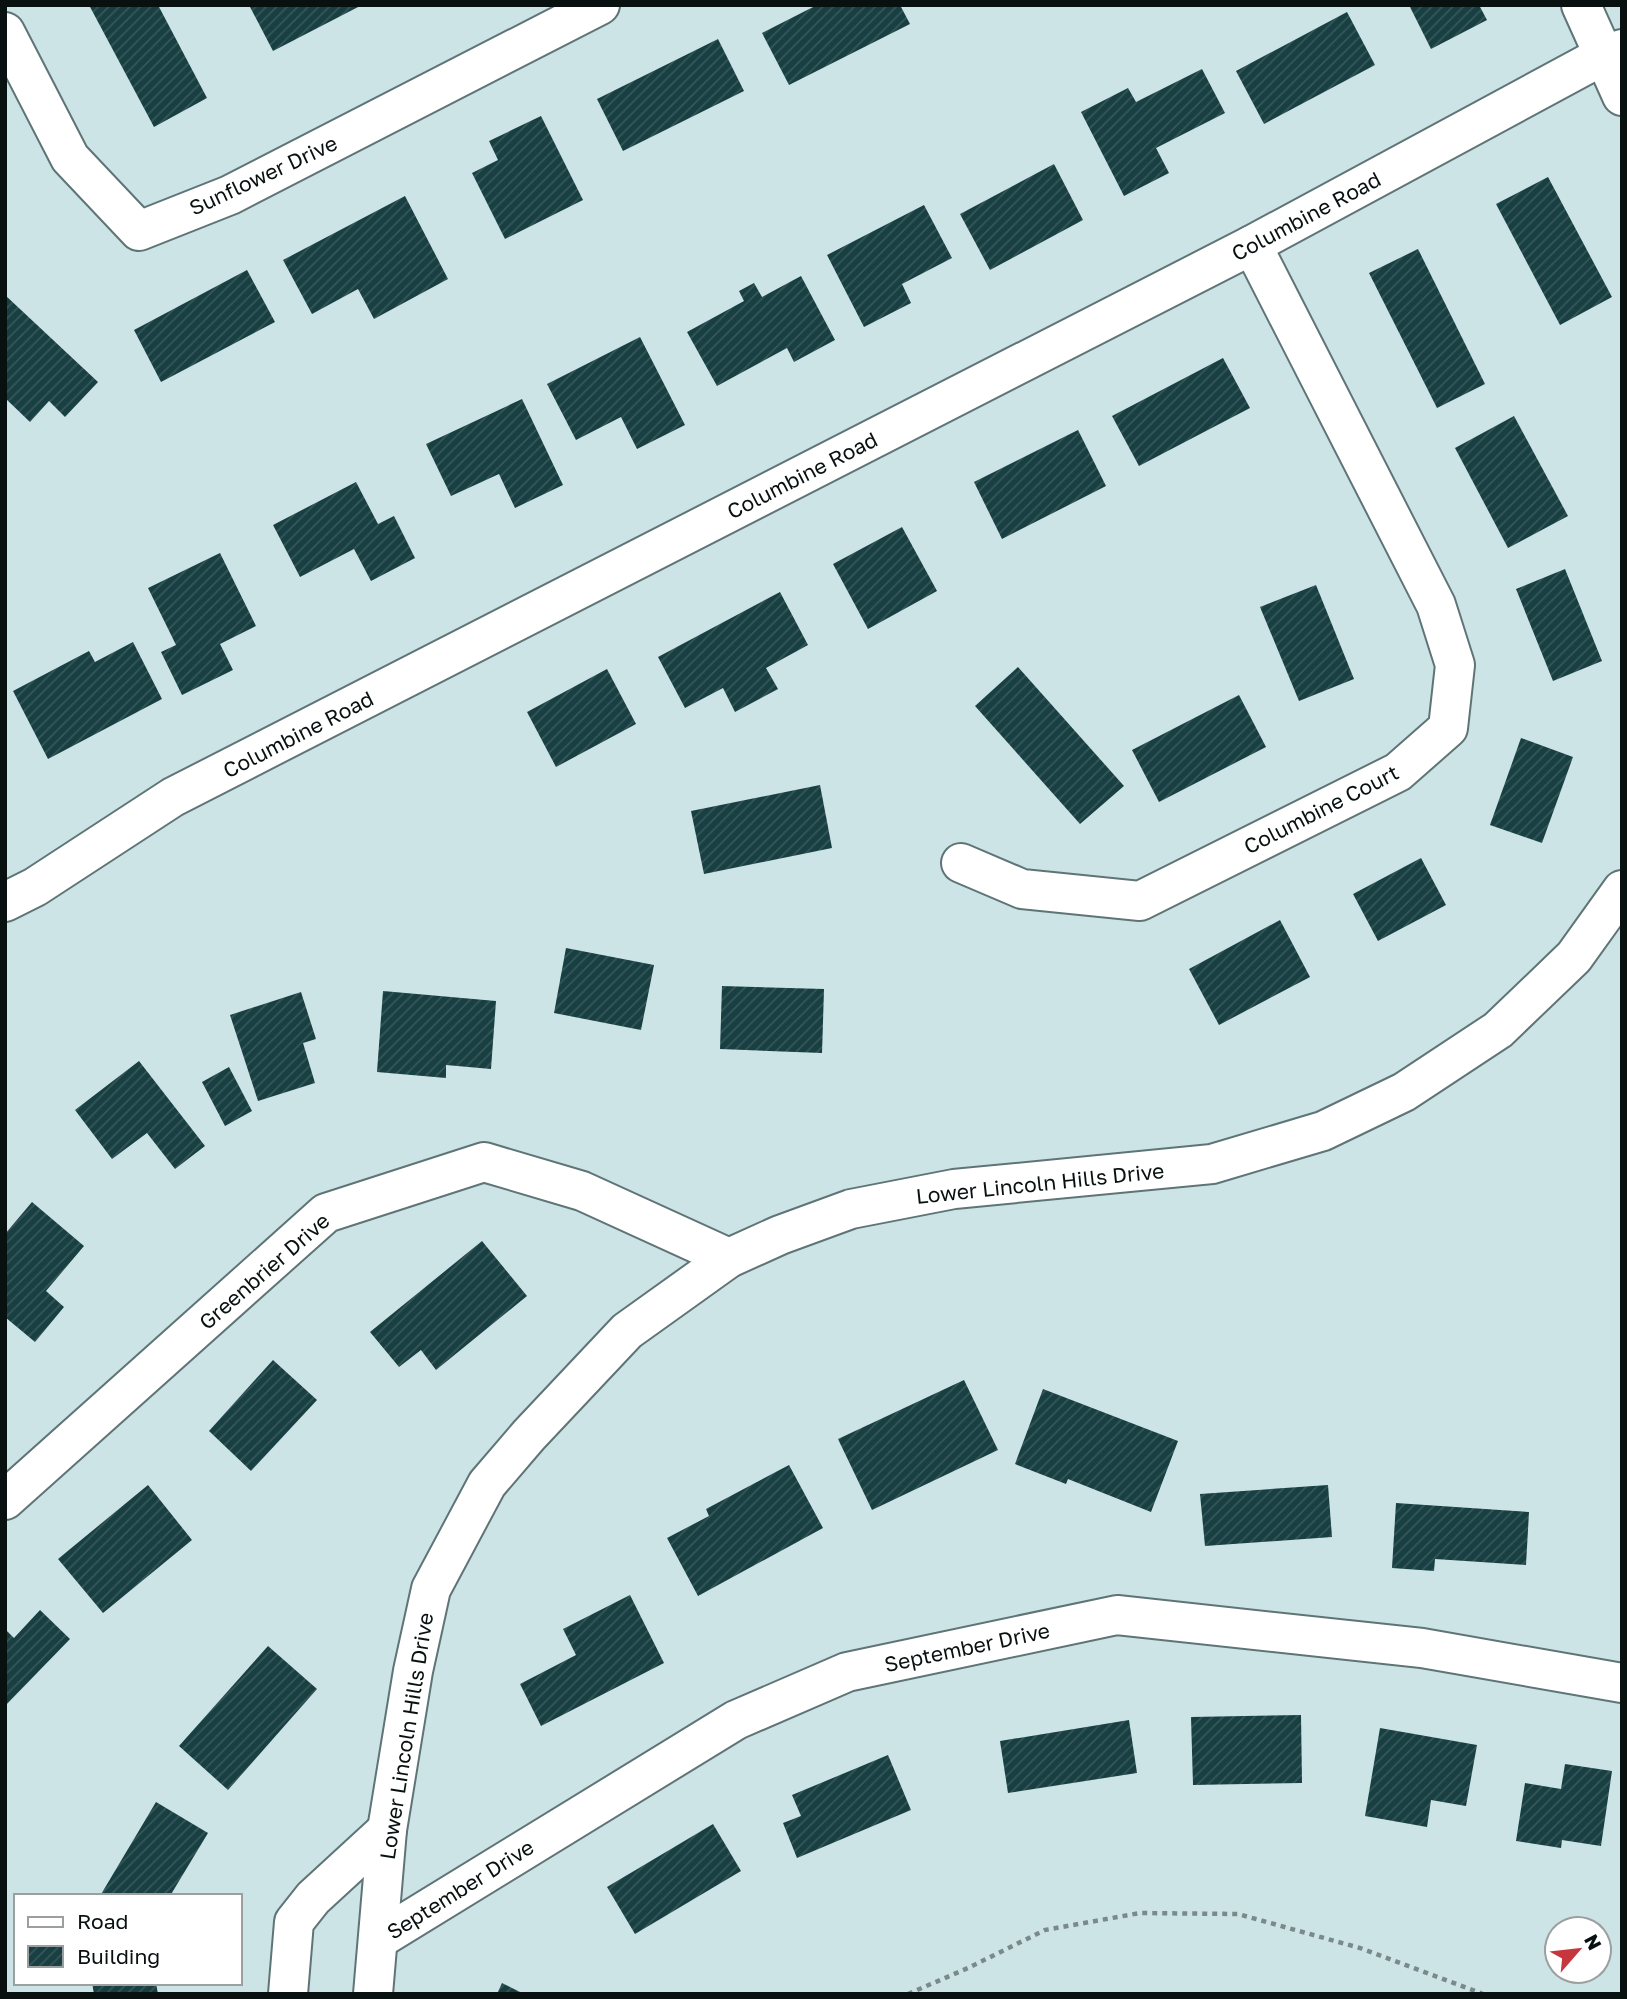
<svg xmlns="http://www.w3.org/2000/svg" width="1627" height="1999" font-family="'Golos Text',sans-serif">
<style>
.building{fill:url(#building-hatch)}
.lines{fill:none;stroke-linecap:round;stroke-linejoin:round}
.minor-casing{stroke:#5f7476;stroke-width:42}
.path{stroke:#7a8a8b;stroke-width:4.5;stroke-dasharray:5 5;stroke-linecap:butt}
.minor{stroke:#fff;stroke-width:38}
.labels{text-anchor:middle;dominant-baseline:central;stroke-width:7;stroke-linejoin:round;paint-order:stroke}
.street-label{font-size:21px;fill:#081010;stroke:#fff}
</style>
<defs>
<pattern id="building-hatch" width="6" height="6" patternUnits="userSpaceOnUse" patternTransform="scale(1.75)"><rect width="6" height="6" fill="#183f42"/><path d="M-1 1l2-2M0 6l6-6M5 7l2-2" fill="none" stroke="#375759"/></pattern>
</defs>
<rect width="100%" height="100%" fill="#cde4e6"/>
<g class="building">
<path d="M89,5H158L207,98L154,127Z"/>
<path d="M249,5H362L273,51Z"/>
<path d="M817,5H900L910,24L789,85L762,33Z"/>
<path d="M1409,5H1479L1487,20L1431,49Z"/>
<path d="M1347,12L1375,65L1264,124L1236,71Z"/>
<path d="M718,39L744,91L623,151L597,99Z"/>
<path d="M1202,69L1225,113L1156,148L1169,173L1124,196L1081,112L1128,88L1136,102Z"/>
<path d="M541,116L583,200L505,239L472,173L498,160L489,141Z"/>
<path d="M1054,164L1083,220L990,270L960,214Z"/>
<path d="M1548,177L1612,297L1560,325L1496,204Z"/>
<path d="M405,196L448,279L374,319L358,289L312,314L283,260Z"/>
<path d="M924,205L952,258L902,284L911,303L864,327L827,255Z"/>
<path d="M1418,249L1485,384L1437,408L1369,273Z"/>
<path d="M247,270L275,322L161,382L134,330Z"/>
<path d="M801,276L835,340L794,362L787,348L717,386L687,332L744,301L739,291L754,283L762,297Z"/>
<path d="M5,295L98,382L65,417L49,401L30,422L5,398Z"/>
<path d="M640,337L685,425L637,449L621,417L576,440L547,384Z"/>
<path d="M1223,358L1250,408L1139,466L1112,416Z"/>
<path d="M522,399L563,485L515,508L499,474L451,496L426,444Z"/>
<path d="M1514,416L1568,516L1508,548L1455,448Z"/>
<path d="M1078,430L1106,486L1002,539L974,482Z"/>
<path d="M356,482L378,524L394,516L415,558L371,581L354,549L300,577L273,525Z"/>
<path d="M902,527L937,591L868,629L833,564Z"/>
<path d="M220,553L256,626L220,644L233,670L182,695L161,652L176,645L148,588Z"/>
<path d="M1565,569L1602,661L1553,681L1516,589Z"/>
<path d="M1316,585L1354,679L1299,701L1260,607Z"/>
<path d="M780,592L808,645L766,668L778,689L735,712L723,688L685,708L658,657Z"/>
<path d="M133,642L162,699L48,759L13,691L89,651L95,662Z"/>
<path d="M1018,667L1124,786L1080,824L975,706Z"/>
<path d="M607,669L636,724L556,767L527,712Z"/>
<path d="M1239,695L1266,747L1159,802L1132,750Z"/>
<path d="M1521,738L1573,757L1542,843L1490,825Z"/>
<path d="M820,785L832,848L704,874L691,811Z"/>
<path d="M1421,858L1446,905L1378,941L1353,894Z"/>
<path d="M1280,920L1310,977L1219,1025L1189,969Z"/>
<path d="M566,948L654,965L641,1030L554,1013Z"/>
<path d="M722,986L824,989L822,1053L720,1049Z"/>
<path d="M383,991L496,1001L491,1069L446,1065V1078L377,1072Z"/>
<path d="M301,992L316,1039L303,1043L315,1083L258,1101L230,1015Z"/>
<path d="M139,1061L205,1146L175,1169L147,1133L112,1159L75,1110Z"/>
<path d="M229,1067L252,1111L225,1126L202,1082Z"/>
<path d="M32,1202L84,1246L46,1291L64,1307L35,1342L5,1317V1234Z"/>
<path d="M482,1241L527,1296L436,1370L421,1350L399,1367L370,1332Z"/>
<path d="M273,1360L317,1400L251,1471L209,1431Z"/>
<path d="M964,1380L998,1450L872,1510L838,1439Z"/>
<path d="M1043,1389L1178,1441L1151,1512L1068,1479L1066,1484L1015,1464Z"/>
<path d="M789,1465L823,1528L698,1596L667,1538L709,1516L706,1509Z"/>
<path d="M148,1485L192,1540L103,1613L58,1559Z"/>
<path d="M1328,1485L1332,1537L1205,1546L1200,1494Z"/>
<path d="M1396,1503L1529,1512L1526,1565L1435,1559L1434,1571L1392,1568Z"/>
<path d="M630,1595L664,1663L541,1726L520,1684L576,1655L563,1629Z"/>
<path d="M40,1610L70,1639L5,1706V1629L14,1638Z"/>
<path d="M268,1646L317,1689L228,1790L179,1746Z"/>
<path d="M1301,1715L1302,1783L1193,1785L1191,1717Z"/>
<path d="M1129,1720L1137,1773L1008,1793L1000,1741Z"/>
<path d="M1380,1728L1477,1745L1466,1806L1431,1800L1427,1827L1365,1816Z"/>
<path d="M888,1755L911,1810L797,1858L783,1823L801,1816L792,1795Z"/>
<path d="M1565,1764L1612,1771L1601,1846L1562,1840L1561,1848L1516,1841L1525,1783L1561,1789Z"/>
<path d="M156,1802L208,1833L170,1896H100Z"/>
<path d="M713,1824L741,1871L635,1934L607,1887Z"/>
<path d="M92,1983H156L158,1994H94Z"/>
<path d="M502,1983L524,1994H497Z"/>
</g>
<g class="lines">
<g class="minor-casing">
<g id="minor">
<path d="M1581,5L1622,96"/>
<path d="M5,32L70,158L139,231L230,195L600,5"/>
<path d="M961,863L1022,889L1140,901L1398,772L1448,728L1455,665L1436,605L1252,245"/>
<path d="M5,902L35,887L173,797L1252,245L1604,55L1622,49"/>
<path d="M5,1500L326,1213L484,1162L582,1191L729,1258"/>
<path d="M379,1939L736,1720L847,1672L1117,1615L1422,1648L1622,1683"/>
<path d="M288,1994L294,1922L313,1898L387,1830"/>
<path d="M373,1994L387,1830L413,1671L431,1589L487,1484L529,1435L627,1331L729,1258L780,1235L851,1209L954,1189L1212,1164L1323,1131L1404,1092L1498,1030L1574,957L1622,890"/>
</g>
</g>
<path class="path" d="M908,1994L968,1968L1045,1930L1140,1913L1238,1914L1360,1948L1483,1994"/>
<use href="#minor" class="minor"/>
</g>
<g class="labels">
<g class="street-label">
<text transform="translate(263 175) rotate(-25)">Sunflower Drive</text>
<text transform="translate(1306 216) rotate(-28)">Columbine Road</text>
<text transform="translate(802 475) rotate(-27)">Columbine Road</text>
<text transform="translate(298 734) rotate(-27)">Columbine Road</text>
<text transform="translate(1321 809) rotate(-27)">Columbine Court</text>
<text transform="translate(1040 1183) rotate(-6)">Lower Lincoln Hills Drive</text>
<text transform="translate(264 1271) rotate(-41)">Greenbrier Drive</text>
<text transform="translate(967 1647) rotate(-12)">September Drive</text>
<text transform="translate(406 1736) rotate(-81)">Lower Lincoln Hills Drive</text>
<text transform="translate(460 1889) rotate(-32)">September Drive</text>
</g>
</g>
<rect width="1627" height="1999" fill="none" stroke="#081010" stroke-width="14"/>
<rect x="14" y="1894" width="228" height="91" fill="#ffffff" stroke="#9c9f9f" stroke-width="2"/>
<rect x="28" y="1917" width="35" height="10" fill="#ffffff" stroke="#9c9f9f" stroke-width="2"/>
<text x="77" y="1929" font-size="21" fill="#081010">Road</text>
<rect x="28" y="1946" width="35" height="21" fill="url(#building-hatch)" stroke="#9c9f9f" stroke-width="2"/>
<text x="77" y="1964" font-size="21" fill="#081010">Building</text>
<g transform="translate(1578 1950) rotate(62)"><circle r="33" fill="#ffffff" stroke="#9c9f9f" stroke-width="2"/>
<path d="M0-5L12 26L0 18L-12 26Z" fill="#c6373d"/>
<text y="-10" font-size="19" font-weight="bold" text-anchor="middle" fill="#081010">N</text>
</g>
</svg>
